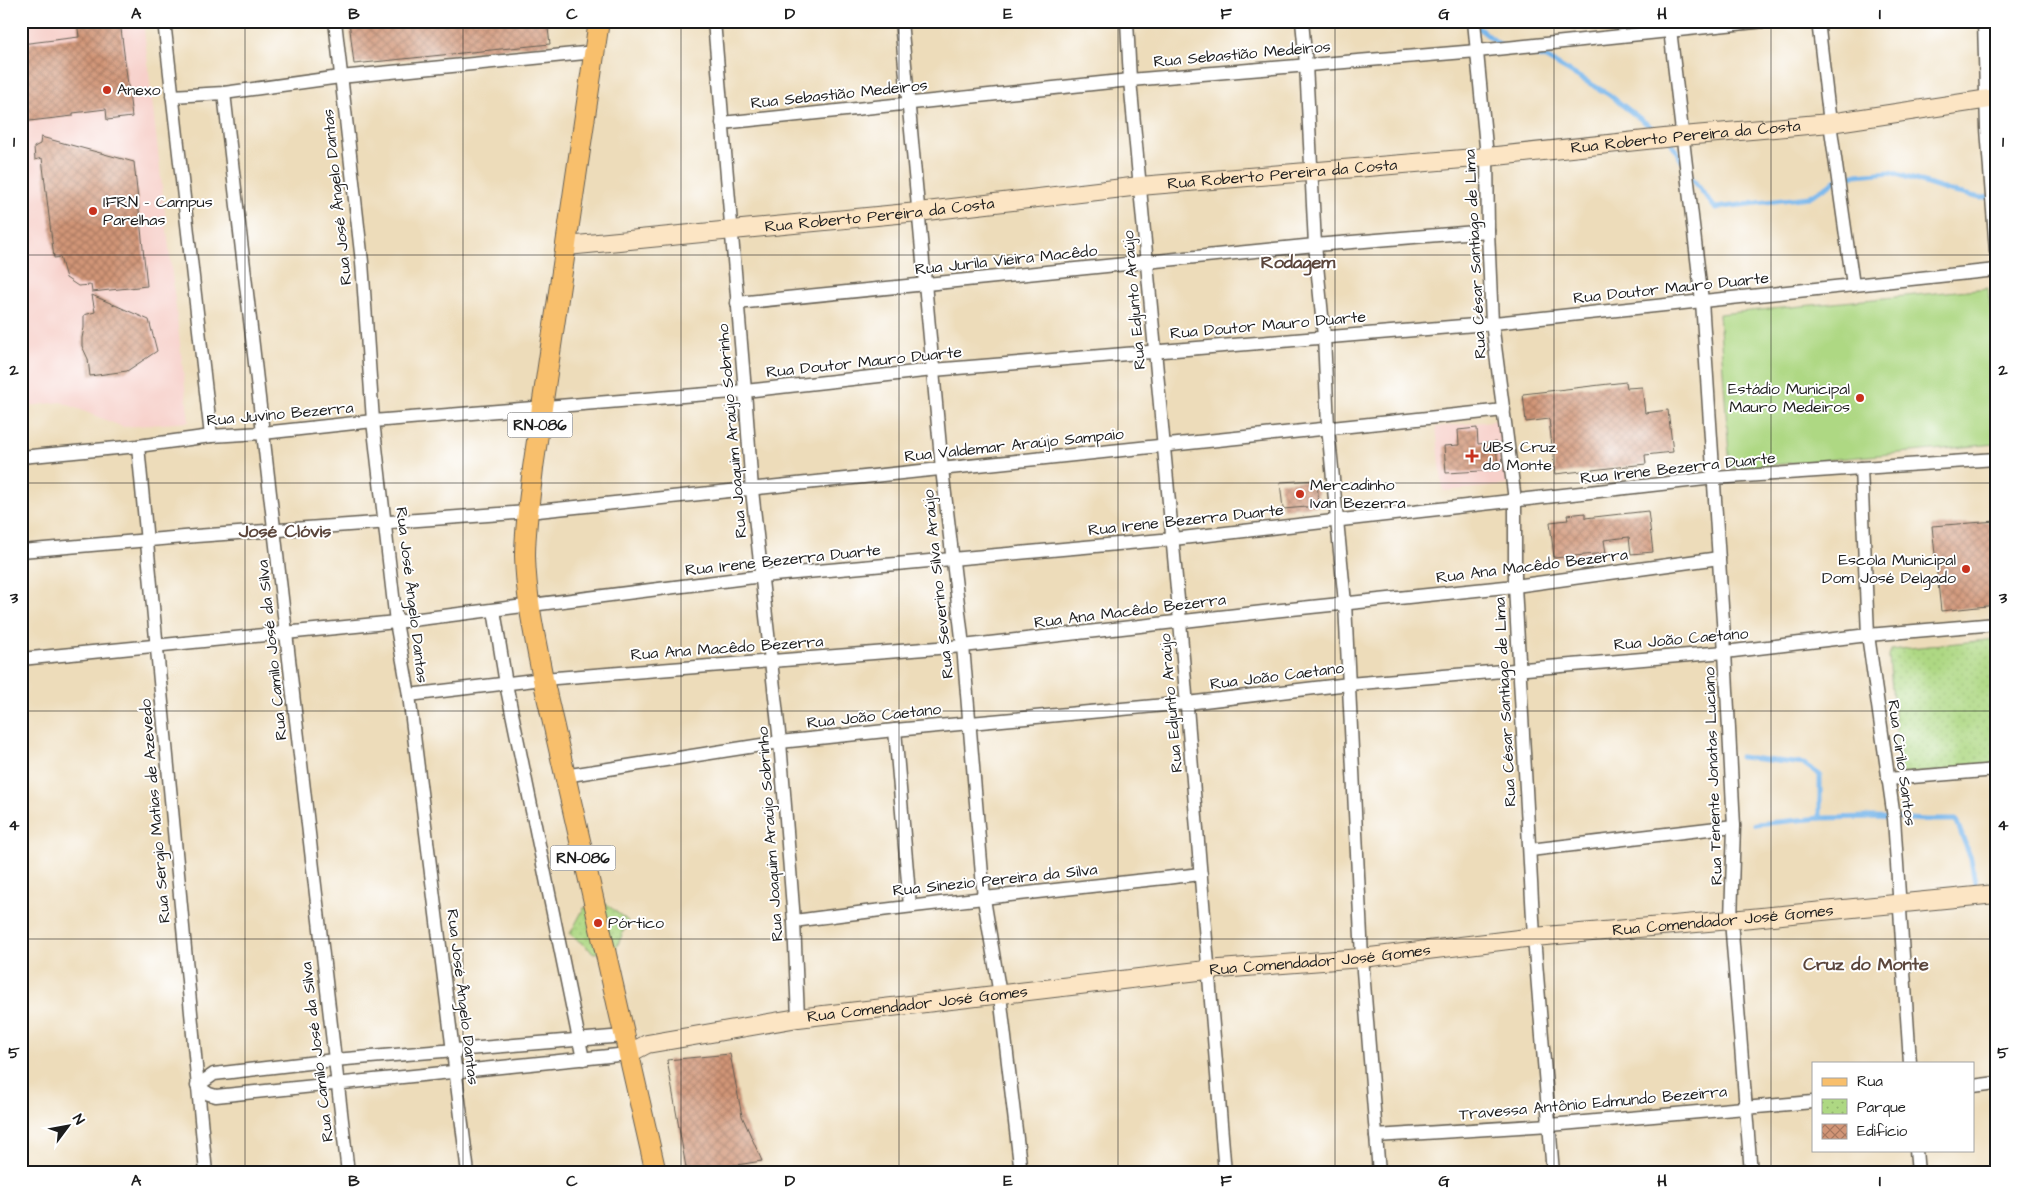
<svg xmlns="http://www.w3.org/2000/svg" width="2017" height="1194" font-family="'Architects Daughter',sans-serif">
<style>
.built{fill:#f7d0ca}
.green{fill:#aed883;stroke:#657a50}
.park{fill:url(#park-dots);stroke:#657a50}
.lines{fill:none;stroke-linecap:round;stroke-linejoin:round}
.stream{stroke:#77b6eb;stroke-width:5}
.building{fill:url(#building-cross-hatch)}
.street-casing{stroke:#655f53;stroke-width:15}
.secondary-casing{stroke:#655f53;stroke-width:20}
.primary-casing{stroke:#655f53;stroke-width:22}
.street{stroke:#fff;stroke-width:12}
.secondary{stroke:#fce5c4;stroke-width:18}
.primary{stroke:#f8bf6c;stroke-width:20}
.grid{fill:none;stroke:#1c1c1c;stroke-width:1;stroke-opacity:0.55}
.poi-dot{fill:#c8321e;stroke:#fff;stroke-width:2}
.labels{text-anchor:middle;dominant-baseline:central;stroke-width:4;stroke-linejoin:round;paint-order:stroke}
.shield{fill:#fff;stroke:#606060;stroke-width:1}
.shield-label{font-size:15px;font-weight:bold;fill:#1c1c1c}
.street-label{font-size:16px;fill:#1c1c1c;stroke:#fff}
.poi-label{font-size:16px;fill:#1c1c1c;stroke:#fff;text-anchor:start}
.neighbourhood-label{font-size:18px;font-weight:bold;fill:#5b463c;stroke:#fff}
.neatline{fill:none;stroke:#1c1c1c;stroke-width:2}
.grid-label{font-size:16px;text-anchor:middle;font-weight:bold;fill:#1c1c1c}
</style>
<defs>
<pattern id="park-dots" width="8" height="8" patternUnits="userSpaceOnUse" patternTransform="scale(1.25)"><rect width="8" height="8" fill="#aed883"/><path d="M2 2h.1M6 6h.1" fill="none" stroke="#95b971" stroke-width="1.8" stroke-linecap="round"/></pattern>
<pattern id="building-cross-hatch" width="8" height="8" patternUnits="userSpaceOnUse" patternTransform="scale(1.25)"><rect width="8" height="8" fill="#d19577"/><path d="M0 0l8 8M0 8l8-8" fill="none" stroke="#a97961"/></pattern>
</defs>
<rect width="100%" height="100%" fill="#fff"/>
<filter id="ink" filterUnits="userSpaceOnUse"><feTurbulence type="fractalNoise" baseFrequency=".02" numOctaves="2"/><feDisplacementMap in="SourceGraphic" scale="10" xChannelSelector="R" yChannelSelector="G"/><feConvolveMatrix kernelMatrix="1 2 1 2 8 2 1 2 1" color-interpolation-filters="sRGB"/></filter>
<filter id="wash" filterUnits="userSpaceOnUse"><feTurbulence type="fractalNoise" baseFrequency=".0096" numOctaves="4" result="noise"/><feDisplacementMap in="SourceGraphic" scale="20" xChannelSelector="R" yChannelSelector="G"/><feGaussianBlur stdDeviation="1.12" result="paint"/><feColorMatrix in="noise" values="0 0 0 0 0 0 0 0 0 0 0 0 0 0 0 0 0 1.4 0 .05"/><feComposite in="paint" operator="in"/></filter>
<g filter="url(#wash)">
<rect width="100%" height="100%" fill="#eddcba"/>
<g class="built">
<path d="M21,21H143L189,422L123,427L61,402L21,407Z"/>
<path d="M1501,420L1508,485L1443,491L1436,427Z"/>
</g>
<path class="green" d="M1988,288L1996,352V444L1730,469L1719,314Z"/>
<g class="park">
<path d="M1996,639V767L1900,774L1889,657L1891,650Z"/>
<path d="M606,904L628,921L616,949L594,953L570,934L584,908Z"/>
</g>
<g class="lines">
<g class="stream">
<path d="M1476,26L1503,47"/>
<path d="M1518,51L1546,58L1608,94L1660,134"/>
<path d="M1671,142L1682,161"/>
<path d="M1691,177L1715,208L1809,197L1844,176L1891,172L1949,191L1981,198L1992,197"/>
<path d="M1740,757L1804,764L1820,775V818L1875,817L1926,820H1956L1971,859L1976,890L1980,889"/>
<path d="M1755,824L1820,818"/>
</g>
</g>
<g id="blocks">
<g class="building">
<path d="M77,21H120L132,117L107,120L106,109L73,113V116L21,122V44L79,37Z"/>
<path d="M349,21H547L550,44L354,64Z"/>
<path d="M41,137L134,162L147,286L92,292L91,285L78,286L66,278L60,257L54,258L42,158L35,160L34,147L40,144Z"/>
<path d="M92,295L149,320L157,351L127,371L90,376L88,359L82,346V338L84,328V315L95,312Z"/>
<path d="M1626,382L1627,388L1642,387L1645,413L1668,410L1673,452L1645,455L1646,464L1555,474L1549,419L1526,422L1523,394Z"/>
<path d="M1477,428L1478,444L1496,442L1498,470L1446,473L1444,446L1459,445L1458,430Z"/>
<path d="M1317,480L1319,506L1283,509L1280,482Z"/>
<path d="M1648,511L1653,552L1631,554L1629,537L1604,540L1606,553L1554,558L1550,522L1568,520L1567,515L1585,513V518Z"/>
<path d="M1996,521V605L1941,611L1932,526Z"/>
<path d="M730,1054L742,1116L762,1161L687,1173L667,1060Z"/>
</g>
</g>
</g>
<g filter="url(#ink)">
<use href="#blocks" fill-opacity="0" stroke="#655f53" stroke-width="1"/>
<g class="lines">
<g class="street-casing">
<g id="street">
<path d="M164,21L211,436"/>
<path d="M335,21L362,262L373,421L396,622L409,695L468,1173"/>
<path d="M714,21L745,391L752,490L780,742L794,921L798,1018"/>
<path d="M901,21L942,469L963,646L984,899L1000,995L1021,1173"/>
<path d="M1127,21L1130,80L1180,621L1225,1173"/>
<path d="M1302,21L1306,64L1315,245L1324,336L1328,427L1345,603L1362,958L1379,1173"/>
<path d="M1474,21L1487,157L1488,231L1492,323L1515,500V586L1534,937L1553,1173"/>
<path d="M1669,21L1702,301L1725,652L1734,826L1731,920L1751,1173"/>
<path d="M1818,21L1830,123L1853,285"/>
<path d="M1984,21L1987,128L1996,252"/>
<path d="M224,93L348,1173"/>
<path d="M172,96L224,93L340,77L595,52"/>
<path d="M722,123L1130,80L1477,51L1765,21"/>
<path d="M737,303L1315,245L1488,231"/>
<path d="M138,446L206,1173"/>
<path d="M21,457L138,446L211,436L263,433L373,421L745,391L933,370L1475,325L1996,270"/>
<path d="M1861,468L1868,635L1894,818L1910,1063"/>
<path d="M21,551L196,536L528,512L1504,410"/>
<path d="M494,610L506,684L583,1059"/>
<path d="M21,659L396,622L762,576L1173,539L1714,478L1996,459"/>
<path d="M409,695L543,679L963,646L1272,611L1515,586L1719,558"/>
<path d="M895,730L910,906"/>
<path d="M564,776L780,742L895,730L1187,703L1349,684L1725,652L1868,635L1996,624"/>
<path d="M1888,779L1996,770"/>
<path d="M1530,850L1734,826"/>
<path d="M794,921C929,903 1065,889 1201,874"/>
<path d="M624,1036L334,1060L214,1074L197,1086L209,1094L216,1096L628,1054"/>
<path d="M1973,1086L1996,1083"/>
<path d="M1376,1136L1550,1125L1813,1102"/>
<path d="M1916,1150L1918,1173"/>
</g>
</g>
<g class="secondary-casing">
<g id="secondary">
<path id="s1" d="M567,246L918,212L1140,186L1487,157L1683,136L1830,123L1996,98"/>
<path id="s2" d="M628,1054L647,1044L798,1018L1207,970L1362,958L1534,937L1731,920L1996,894"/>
</g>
</g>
<g class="primary-casing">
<path id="primary" d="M599,21L533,468C530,497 525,527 525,556C526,598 535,638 543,679L656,1173"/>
</g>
<use href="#street" class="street"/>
<use href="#secondary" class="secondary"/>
<use href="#primary" class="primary"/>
</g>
</g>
<path class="grid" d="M245,21V1173M463,21V1173M681,21V1173M899,21V1173M1118,21V1173M1335,21V1173M1554,21V1173M1771,21V1173M21,255H1996M21,483H1996M21,711H1996M21,939H1996"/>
<g class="poi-dot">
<circle cx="107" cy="90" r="5"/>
<circle cx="93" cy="211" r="5"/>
<circle cx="1860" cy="398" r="5"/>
<path d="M1469.5 448.5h5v5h5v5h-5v5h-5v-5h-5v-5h5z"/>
<circle cx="1300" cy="494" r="5"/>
<circle cx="1966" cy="569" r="5"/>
<circle cx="598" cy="923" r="5"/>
</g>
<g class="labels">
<g class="shield">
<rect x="507.5" y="412.5" width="65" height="25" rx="4"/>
<rect x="550.5" y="845.5" width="65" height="25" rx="4"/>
</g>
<g class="shield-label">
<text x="540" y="425">RN-086</text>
<text x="583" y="858">RN-086</text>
</g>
<g class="street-label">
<text transform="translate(1242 54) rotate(-5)">Rua Sebastião Medeiros</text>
<text transform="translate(839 94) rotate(-6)">Rua Sebastião Medeiros</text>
<text stroke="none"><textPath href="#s1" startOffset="1124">Rua Roberto Pereira da Costa</textPath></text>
<text stroke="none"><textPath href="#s1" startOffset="719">Rua Roberto Pereira da Costa</textPath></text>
<text transform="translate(337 197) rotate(-96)">Rua José Ângelo Dantas</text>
<text stroke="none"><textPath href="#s1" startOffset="314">Rua Roberto Pereira da Costa</textPath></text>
<text transform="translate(1475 254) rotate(-93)">Rua César Santiago de Lima</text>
<text transform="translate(1006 260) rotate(-6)">Rua Jurila Vieira Macêdo</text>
<text transform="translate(1671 288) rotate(-6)">Rua Doutor Mauro Duarte</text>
<text transform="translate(1134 300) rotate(-95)">Rua Edjunto Araújo</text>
<text transform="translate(1268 325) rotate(-5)">Rua Doutor Mauro Duarte</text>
<text transform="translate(864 362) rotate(-6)">Rua Doutor Mauro Duarte</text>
<text transform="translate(280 414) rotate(-5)">Rua Juvino Bezerra</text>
<text transform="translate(732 431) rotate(-95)">Rua Joaquim Araújo Sobrinho</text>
<text transform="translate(1014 445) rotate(-6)">Rua Valdemar Araújo Sampaio</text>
<text transform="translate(1678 468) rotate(-6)">Rua Irene Bezerra Duarte</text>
<text transform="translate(1186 520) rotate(-6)">Rua Irene Bezerra Duarte</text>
<text transform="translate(783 560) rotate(-6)">Rua Irene Bezerra Duarte</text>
<text transform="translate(1532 566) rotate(-7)">Rua Ana Macêdo Bezerra</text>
<text transform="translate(938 584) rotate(-96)">Rua Severino Silva Araújo</text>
<text transform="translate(412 595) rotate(83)">Rua José Ângelo Dantas</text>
<text transform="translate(1130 611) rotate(-7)">Rua Ana Macêdo Bezerra</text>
<text transform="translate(1681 639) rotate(-5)">Rua João Caetano</text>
<text transform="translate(727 648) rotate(-4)">Rua Ana Macêdo Bezerra</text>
<text transform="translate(272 650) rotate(-96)">Rua Camilo José da Silva</text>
<text transform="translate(1277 676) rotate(-7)">Rua João Caetano</text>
<text transform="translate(1505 702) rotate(-93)">Rua César Santiago de Lima</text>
<text transform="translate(1171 703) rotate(-95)">Rua Edjunto Araújo</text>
<text transform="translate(874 716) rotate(-6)">Rua João Caetano</text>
<text transform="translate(1902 763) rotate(82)">Rua Cirilo Santos</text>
<text transform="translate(1713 776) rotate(-92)">Rua Tenente Jonatas Luciano</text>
<text transform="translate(155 811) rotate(-95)">Rua Sergio Matias de Azevedo</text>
<text transform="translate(770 834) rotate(-94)">Rua Joaquim Araújo Sobrinho</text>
<text transform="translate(995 880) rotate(-6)">Rua Sinezio Pereira da Silva</text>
<text stroke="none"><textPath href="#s2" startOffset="1105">Rua Comendador José Gomes</textPath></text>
<text stroke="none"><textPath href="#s2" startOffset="700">Rua Comendador José Gomes</textPath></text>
<text transform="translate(463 997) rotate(83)">Rua José Ângelo Dantas</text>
<text stroke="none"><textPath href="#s2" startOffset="295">Rua Comendador José Gomes</textPath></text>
<text transform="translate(317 1052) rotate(-97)">Rua Camilo José da Silva</text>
<text transform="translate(1593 1103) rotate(-5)">Travessa Antônio Edmundo Bezeirra</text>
</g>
<g class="poi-label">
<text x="117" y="90">Anexo</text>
<text x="103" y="202">IFRN - Campus<tspan x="103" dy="18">Parelhas</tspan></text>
<text x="1850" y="389" text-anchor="end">Estádio Municipal<tspan x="1850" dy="18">Mauro Medeiros</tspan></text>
<text x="1483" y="447">UBS Cruz<tspan x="1483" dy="18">do Monte</tspan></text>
<text x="1310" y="485">Mercadinho<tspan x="1310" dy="18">Ivan Bezerra</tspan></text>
<text x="1956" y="560" text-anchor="end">Escola Municipal<tspan x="1956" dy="18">Dom José Delgado</tspan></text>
<text x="608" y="923">Pórtico</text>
</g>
<g class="neighbourhood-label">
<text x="1298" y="262">Rodagem</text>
<text x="285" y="531">José Clóvis</text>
<text x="1866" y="964">Cruz do Monte</text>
</g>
</g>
<rect width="2017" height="1194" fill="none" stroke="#fff" stroke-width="55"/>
<rect x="1812" y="1062" width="162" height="90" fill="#ffffff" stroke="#a4a4a4"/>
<rect x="1822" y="1078" width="25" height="8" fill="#f8bf6c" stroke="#a4a4a4"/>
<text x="1857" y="1086" font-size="15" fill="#1c1c1c">Rua</text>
<rect x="1822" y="1099" width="25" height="15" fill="url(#park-dots)" stroke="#a4a4a4"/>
<text x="1857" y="1112" font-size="15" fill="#1c1c1c">Parque</text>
<rect x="1822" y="1124" width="25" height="15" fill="url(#building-cross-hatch)" stroke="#a4a4a4"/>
<text x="1857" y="1136" font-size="15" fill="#1c1c1c">Edifício</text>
<g transform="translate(68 1126) rotate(58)" stroke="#ffffff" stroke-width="4" paint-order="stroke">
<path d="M0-4L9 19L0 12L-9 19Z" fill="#1c1c1c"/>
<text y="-8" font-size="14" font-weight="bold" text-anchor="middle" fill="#1c1c1c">N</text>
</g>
<rect x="28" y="28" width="1962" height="1138" class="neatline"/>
<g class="grid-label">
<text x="136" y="19">A</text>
<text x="354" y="19">B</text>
<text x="572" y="19">C</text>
<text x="790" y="19">D</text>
<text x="1008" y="19">E</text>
<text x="1226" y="19">F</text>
<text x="1444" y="19">G</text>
<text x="1662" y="19">H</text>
<text x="1880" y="19">I</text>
<text x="14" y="147">1</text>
<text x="2003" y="147">1</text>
<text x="14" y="375">2</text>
<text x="2003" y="375">2</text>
<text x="14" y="603">3</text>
<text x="2003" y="603">3</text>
<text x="14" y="830">4</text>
<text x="2003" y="830">4</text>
<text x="14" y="1058">5</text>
<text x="2003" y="1058">5</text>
<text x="136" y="1186">A</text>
<text x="354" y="1186">B</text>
<text x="572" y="1186">C</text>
<text x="790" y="1186">D</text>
<text x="1008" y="1186">E</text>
<text x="1226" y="1186">F</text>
<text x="1444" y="1186">G</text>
<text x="1662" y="1186">H</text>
<text x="1880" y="1186">I</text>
</g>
</svg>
